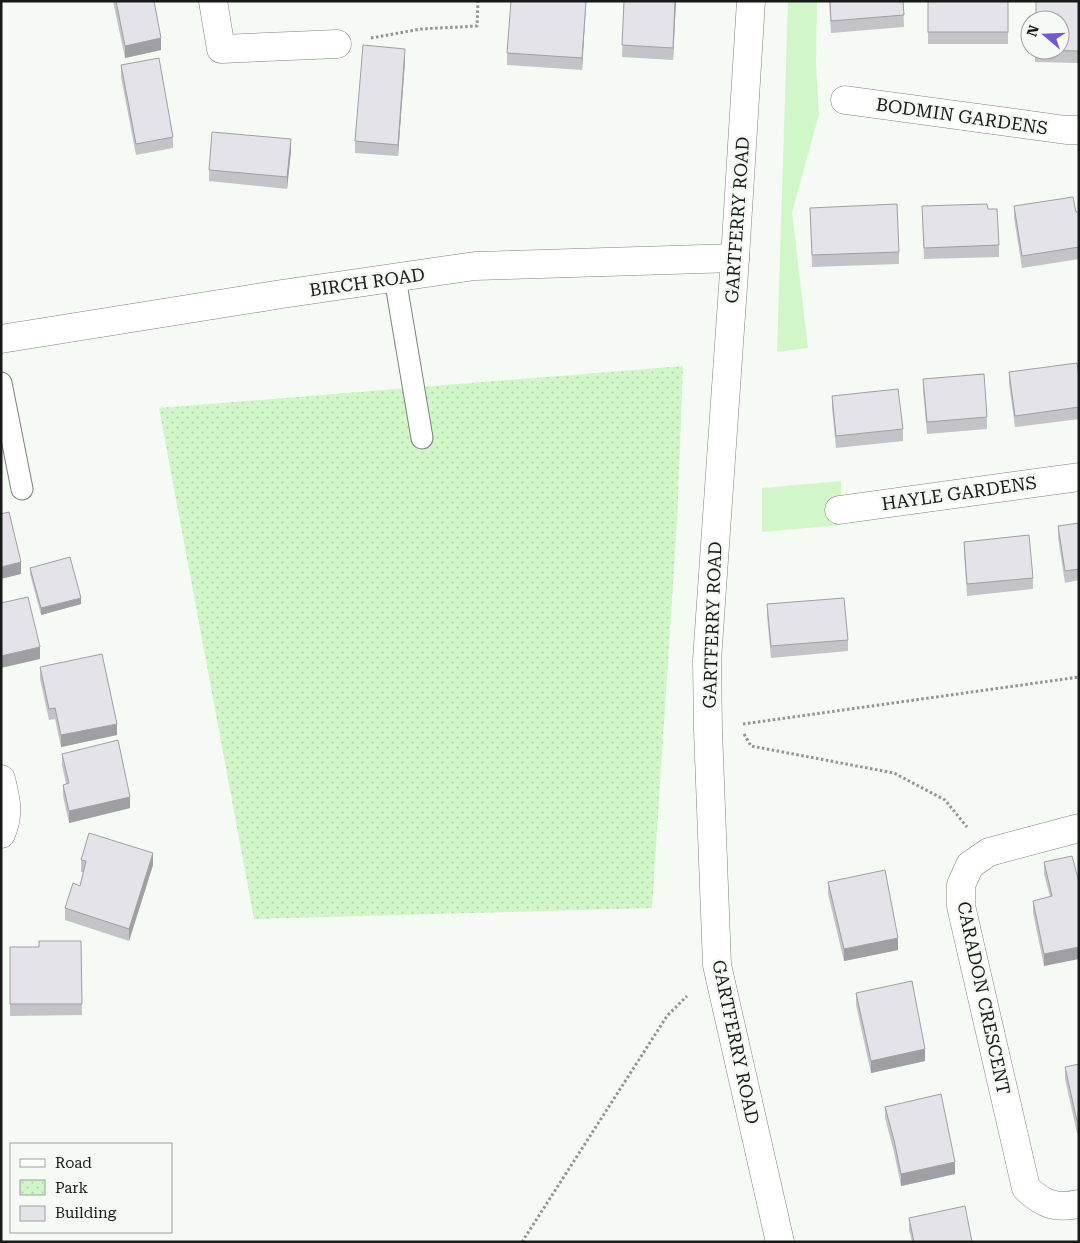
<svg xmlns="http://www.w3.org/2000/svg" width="1080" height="1243" font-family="'Roboto Serif',serif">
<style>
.grass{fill:#d1f7c8}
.park{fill:url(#park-dots)}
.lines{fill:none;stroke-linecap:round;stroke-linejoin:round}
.service-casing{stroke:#7e827e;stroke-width:23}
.minor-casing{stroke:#7e827e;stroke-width:29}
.tertiary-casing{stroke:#7e827e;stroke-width:29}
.path{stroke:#919491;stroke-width:3;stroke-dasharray:2.5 2.5;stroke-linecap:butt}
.service{stroke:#fff;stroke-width:21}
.minor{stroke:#fff;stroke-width:28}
.tertiary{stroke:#fff;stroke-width:28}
.wall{fill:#c3c3c8}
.shaded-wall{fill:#9f9fa3}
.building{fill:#e3e3e9;stroke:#9f9fa3}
.labels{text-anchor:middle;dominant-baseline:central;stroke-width:5;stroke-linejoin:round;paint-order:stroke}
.street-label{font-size:18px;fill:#181a18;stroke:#f6faf5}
</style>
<defs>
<pattern id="park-dots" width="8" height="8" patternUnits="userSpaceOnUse" patternTransform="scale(1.25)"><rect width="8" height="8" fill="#d1f7c8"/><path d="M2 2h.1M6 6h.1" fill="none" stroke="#b3d3ab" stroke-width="1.8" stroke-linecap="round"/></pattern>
</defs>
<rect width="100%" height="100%" fill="#f6faf5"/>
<g class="grass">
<path d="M788,1H817L816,62L819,115L792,212L808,348L777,352Z"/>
<path d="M841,481L842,525L762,532V488Z"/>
</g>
<path class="park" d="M683,366L677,522L652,908L254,919L159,408Z"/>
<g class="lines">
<g class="service-casing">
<g id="service">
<path d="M395,278L422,438"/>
<path d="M1,383L22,489"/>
</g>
</g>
<g class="minor-casing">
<g id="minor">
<path d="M213,1L221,49L337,44"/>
<path d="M845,100L1066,130H1079"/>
<path d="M1,339L282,294L475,266L735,258"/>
<path d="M839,510L1079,477"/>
<path d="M1,779C6,800 10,813 1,834"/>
<path d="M1079,828L989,852L970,865L961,885V906L1026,1188C1043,1204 1055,1209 1079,1204"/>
</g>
</g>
<g class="tertiary-casing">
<path id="tertiary" d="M751,1L735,258L707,660L708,730L717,965L780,1242"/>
</g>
<g class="path">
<path d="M371,38L421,29L477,26L478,1"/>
<path d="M743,724L1079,677"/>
<path d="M744,734L751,746L894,773L945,800L967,827"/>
<path d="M522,1242L667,1016L687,996"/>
</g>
<use href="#service" class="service"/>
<use href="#minor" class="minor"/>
<use href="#tertiary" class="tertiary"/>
</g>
<g class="wall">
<path d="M113,1H154L161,50L125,58Z"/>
<path d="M586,1L582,70L507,65V53Z"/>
<path d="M624,1H676L673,60L622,57Z"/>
<path d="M829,1H903L904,27L831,33Z"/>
<rect x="928" y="1" width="80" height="43"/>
<path d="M1079,1V63L1035,62V50Z"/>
<path d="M405,61L398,156L355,153V141Z"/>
<path d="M121,65L173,137V148L136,155L121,77Z"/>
<path d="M291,151L287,189L209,181V170Z"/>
<path d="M922,206L988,209L999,245V257L924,259Z"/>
<path d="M1014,206L1076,212H1079V259L1022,268L1014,218Z"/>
<path d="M810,208L899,252V264L812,267Z"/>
<path d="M1009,372L1079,377V419L1015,427L1009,384Z"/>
<path d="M923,379L987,417V429L927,434L923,390Z"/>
<path d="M832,396L903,429V441L836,448L832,408Z"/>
<path d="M1079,523V580L1065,583L1058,538V526Z"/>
<path d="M964,542L1033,578V589L967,596L964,553Z"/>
<path d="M30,568L81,604L41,615L30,574Z"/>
<path d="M767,604L848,640V651L771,658L767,616Z"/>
<path d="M40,667L117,735L61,747L55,719L49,720L40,679Z"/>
<path d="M62,754L130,808L69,823L63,796V785L66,784L62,765Z"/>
<path d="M1072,856L1044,966L1033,913V901L1050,897L1044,874V862Z"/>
<path d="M81,860L153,865L129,941L65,920V908L80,886L83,872H81Z"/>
<path d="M828,882L898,950L844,961L828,894Z"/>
<path d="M81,941L82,1015L10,1016V947H39Z"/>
<path d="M856,993L925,1061L871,1073L856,1005Z"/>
<path d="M1079,1064V1133H1077L1065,1079V1067Z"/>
<path d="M885,1107L955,1174L901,1186L894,1152L885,1118Z"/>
<path d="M909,1218L972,1242H912L909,1230Z"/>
</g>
<g class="shaded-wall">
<path d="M586,1V5L582,70V58Z"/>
<path d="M675,1H676L673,60V48Z"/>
<path d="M161,38V50L125,58V46Z"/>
<path d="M405,49V61L398,156V145Z"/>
<path d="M291,139V151L287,189V177Z"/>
<path d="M21,562V574L1,579V567Z"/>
<path d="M81,598V604L41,615V608Z"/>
<path d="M40,647V659L1,668V656Z"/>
<path d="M117,724V735L61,747V735Z"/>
<path d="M130,797V808L69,823V811Z"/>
<path d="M153,853V865L129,941V929Z"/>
<path d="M898,938V950L844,961V949Z"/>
<path d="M1079,947V959L1044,966V954Z"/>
<path d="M925,1049V1061L871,1073V1061Z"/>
<path d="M955,1162V1174L901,1186V1174Z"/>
</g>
<g class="building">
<path d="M116,1H154L161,38L125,46Z"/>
<path d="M511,1H586L582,58L507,53Z"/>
<path d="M624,1H675L673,48L622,45Z"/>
<path d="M830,1H903L904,15L831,21Z"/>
<rect x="928" y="1" width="80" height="31"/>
<path d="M1036,1H1079V51L1035,50H1060V20H1036Z"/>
<path d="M363,45L405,49L398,145L355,141Z"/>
<path d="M159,58L173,137L136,144L121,65Z"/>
<path d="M212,132L291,139L287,177L209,170Z"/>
<path d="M1073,197L1076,212H1079V247L1022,256L1014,206Z"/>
<path d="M897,204L899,252L812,255L810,208Z"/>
<path d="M987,204L988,209H997L999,245L924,248L922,206Z"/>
<path d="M1077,363L1079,377V407L1015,416L1009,372Z"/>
<path d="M984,374L987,417L927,422L923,379Z"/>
<path d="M898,389L903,429L836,436L832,396Z"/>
<path d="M9,512L21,562L1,567V514Z"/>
<path d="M1079,523V569L1065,571L1058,526Z"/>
<path d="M1029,535L1033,578L967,584L964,542Z"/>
<path d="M70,557L81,598L41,608L30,568Z"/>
<path d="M28,597L40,647L1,656V603Z"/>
<path d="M844,598L848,640L771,646L767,604Z"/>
<path d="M102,654L117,724L61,735L55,708L49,709L40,667Z"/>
<path d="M118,740L130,797L69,811L63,785L69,783L62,754Z"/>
<path d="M89,833L153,853L129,929L65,908L73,883L80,886L86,861L81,860Z"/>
<path d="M1072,856L1079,882V947L1044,954L1033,901L1052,896L1044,862Z"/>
<path d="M885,870L898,938L844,949L828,882Z"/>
<path d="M39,941H81L82,1004H10V947H39Z"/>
<path d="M912,981L925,1049L871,1061L856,993Z"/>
<path d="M1079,1064V1121H1077L1065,1067Z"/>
<path d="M941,1094L955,1162L901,1174L894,1140L885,1107Z"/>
<path d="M965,1206L972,1242H914L909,1218Z"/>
</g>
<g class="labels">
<g class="street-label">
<text transform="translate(962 116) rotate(8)">BODMIN GARDENS</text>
<text transform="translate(737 220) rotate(-86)">GARTFERRY ROAD</text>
<text transform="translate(367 282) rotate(-8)">BIRCH ROAD</text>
<text transform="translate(959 493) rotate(-8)">HAYLE GARDENS</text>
<text transform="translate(712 625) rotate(-88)">GARTFERRY ROAD</text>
<text transform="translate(984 998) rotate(78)">CARADON CRESCENT</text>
<text transform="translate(736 1042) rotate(78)">GARTFERRY ROAD</text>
</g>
</g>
<rect width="1080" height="1243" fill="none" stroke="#181a18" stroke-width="5"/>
<rect x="10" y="1143" width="162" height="90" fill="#f6faf5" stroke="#9da09d"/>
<rect x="20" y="1159" width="25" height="8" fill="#ffffff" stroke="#9da09d"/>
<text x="55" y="1168" font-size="15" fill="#181a18">Road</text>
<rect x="20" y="1180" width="25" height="15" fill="url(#park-dots)" stroke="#9da09d"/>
<text x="55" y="1193" font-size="15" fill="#181a18">Park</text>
<rect x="20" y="1206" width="25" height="15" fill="#e3e3e9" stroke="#9da09d"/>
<text x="55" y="1218" font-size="15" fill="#181a18">Building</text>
<g transform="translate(1045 35) rotate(289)"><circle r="24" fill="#f6faf5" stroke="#9da09d"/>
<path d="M0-4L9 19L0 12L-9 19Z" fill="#7259d3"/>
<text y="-8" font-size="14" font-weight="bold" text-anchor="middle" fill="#181a18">N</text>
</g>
</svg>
